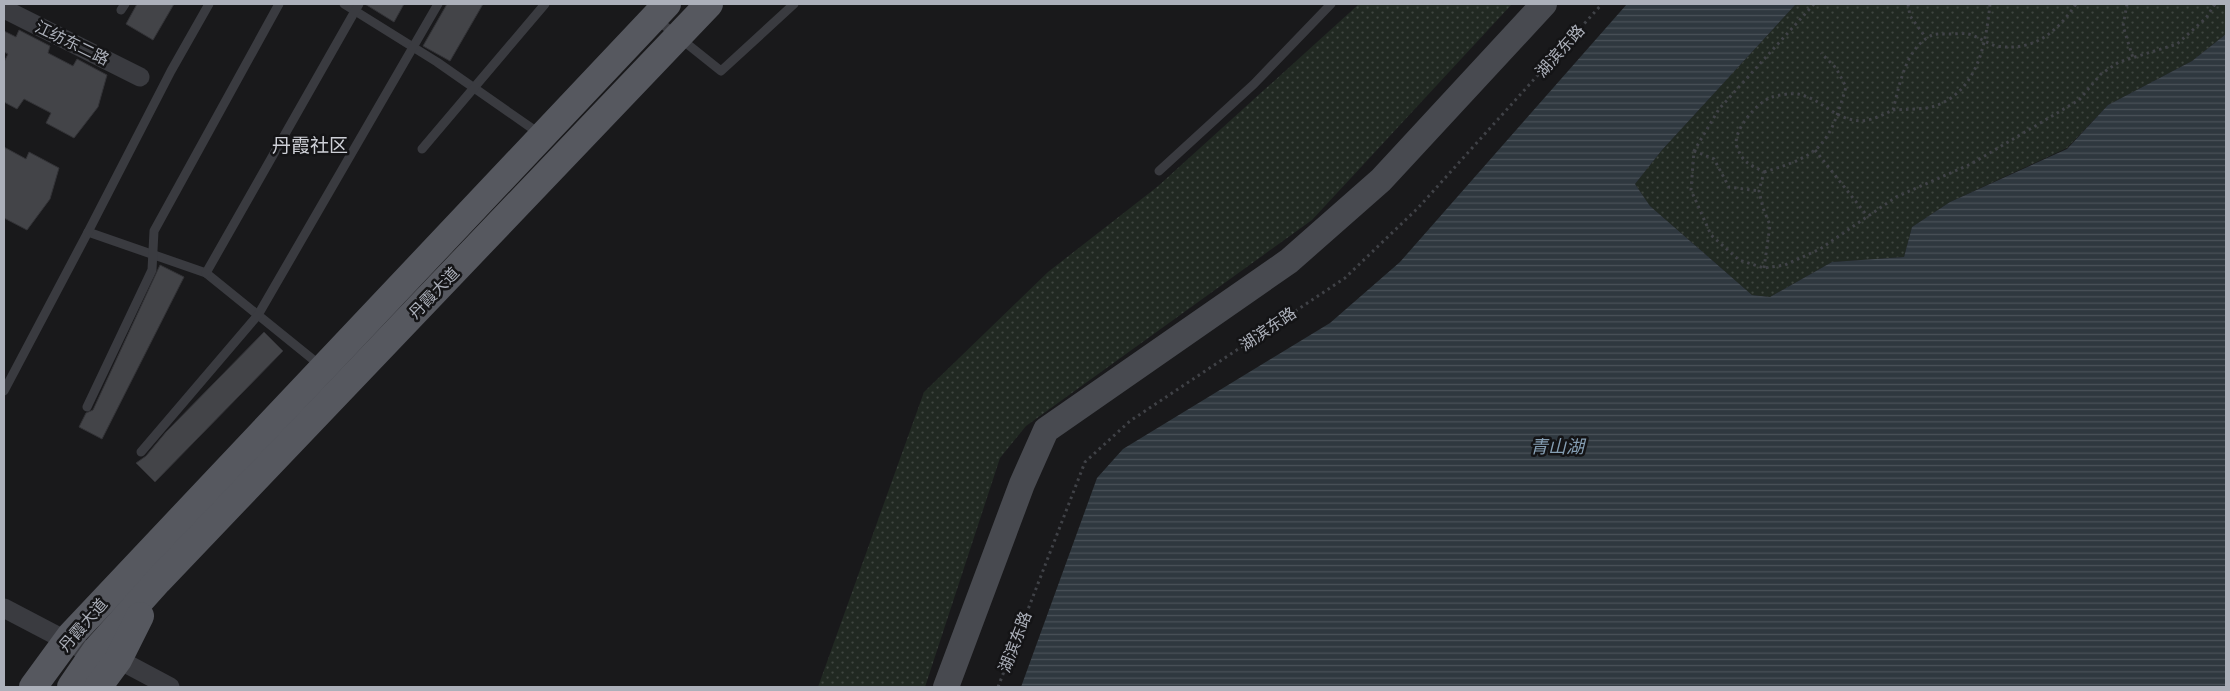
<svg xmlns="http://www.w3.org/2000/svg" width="2230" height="691" font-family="'Space Grotesk','Noto Sans SC',sans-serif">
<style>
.grass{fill:url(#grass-dots)}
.water{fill:url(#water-rules)}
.building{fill:#434448;stroke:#333337}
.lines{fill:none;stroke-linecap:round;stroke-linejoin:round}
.path{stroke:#404247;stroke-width:3;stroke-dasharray:2.5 4;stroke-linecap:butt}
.lane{stroke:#3a3b40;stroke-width:9}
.street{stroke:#3a3b40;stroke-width:19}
.secondary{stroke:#484a50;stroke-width:26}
.primary{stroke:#56585f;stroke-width:28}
.labels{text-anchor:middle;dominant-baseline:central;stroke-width:5;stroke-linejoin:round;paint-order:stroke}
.street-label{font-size:16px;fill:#acb0ba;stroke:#141416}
.water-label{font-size:18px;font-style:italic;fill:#859eb3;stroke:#141416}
.quarter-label{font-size:19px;fill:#cdcfd6;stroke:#141416}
</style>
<defs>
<pattern id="grass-dots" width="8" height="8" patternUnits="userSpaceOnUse" patternTransform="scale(1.25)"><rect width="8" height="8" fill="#212922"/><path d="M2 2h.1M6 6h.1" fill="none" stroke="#3f4640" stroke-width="1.8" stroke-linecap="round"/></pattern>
<pattern id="water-rules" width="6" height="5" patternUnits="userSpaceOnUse" patternTransform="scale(1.25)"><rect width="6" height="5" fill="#2f383f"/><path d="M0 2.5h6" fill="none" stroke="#4a5259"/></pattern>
</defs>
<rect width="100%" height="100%" fill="#19191b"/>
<g class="grass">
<path d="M1359,4H1512L1312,220L1026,426L1000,458L925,687H818L924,392L1048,272L1157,187Z"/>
<path d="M1796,4H2226V34L2192,61L2108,105L2067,148L1950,202L1912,227L1904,257L1832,262L1770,297L1752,295L1650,206L1635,184L1662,150Z"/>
</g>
<path class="water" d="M1627,4H1796L1662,150L1635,184L1650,206L1752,295L1770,297L1832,262L1904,257L1912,227L1950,202L2067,149L2108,105L2192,61L2226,34V687H1021L1097,478L1123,449L1330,323L1400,262Z"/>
<g class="building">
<path d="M137,4H174L153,40L126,24Z"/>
<path d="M365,4H404L394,22Z"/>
<path d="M447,4H483L450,61L423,46Z"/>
<path d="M19,30L50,46L48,53L73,66L77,59L107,75L98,107L74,138L46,123L51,113L24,99L17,109L4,102V62L8,54L4,52V31L16,37Z"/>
<path d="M4,147L26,159L29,152L59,168L50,199L27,230L4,218Z"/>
<path d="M160,265L184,277L102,439L79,427L86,413L93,410Z"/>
<path d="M264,332L283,351L155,482L136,463L146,456L166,432Z"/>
</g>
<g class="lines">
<g class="path">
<path d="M1814,4L1719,109L1694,151L1691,190L1711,235L1739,260L1764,268L1785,265L1820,249L1896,197L1971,164L2079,100L2101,74L2119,62L2177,44L2206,18L2215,4"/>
<path d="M1908,4L1910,16L1926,38"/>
<path d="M2127,4L2123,26L2133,58"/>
<path d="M1893,110C1906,109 1923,110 1935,106C1978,91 1986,43 1990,4"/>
<path d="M1815,150L1868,217"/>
<path d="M1694,151L1714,159L1729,187L1759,191"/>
<path d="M1764,172C1822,155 1829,145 1846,87L1836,68L1821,53"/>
<path d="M1764,268L1770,225L1763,208L1759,191L1764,172C1749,164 1743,163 1737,147C1731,132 1758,101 1772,97C1778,95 1791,93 1798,94C1819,98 1832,116 1853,120C1868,123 1880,116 1893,110C1899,87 1905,52 1927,38C1933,33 1941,34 1949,34C1955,34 1962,33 1968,34C1978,36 1987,44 1997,46C2034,52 2057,32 2076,4"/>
<path d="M998,687L1085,462L1130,421L1345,278L1418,208L1602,4"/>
</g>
<g class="lane">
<path d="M344,4L437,62L540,134"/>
<path d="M121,10L125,4"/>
<path d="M656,19L721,71L794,4"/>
<path d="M422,149L545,4"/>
<path d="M1159,171L1254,84L1331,4"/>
<path d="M88,232L206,273L321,366"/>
<path d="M206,273L359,4"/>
<path d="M4,391L88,232L171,71L209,4"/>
<path d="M87,407L152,270L154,231L279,4"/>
<path d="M141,452L258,315L438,4"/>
</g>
<g class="street">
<path d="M4,9L140,77"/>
<path d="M4,608L86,651L95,647L170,687"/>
</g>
<path class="secondary" d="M946,687L1022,484L1046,430L1289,261L1381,180L1544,4"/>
<g class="primary">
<path d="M33,687L71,635L667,4"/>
<path d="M71,687L97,649L158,581L709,4"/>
<path d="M98,687L118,660L140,616"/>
</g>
</g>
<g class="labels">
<g class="street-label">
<text transform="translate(72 43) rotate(26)">江纺东二路</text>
<text transform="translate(1560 51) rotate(-48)">湖滨东路</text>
<text transform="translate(434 293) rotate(-46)">丹霞大道</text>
<text transform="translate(1268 329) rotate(-34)">湖滨东路</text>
<text transform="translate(83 625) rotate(-49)">丹霞大道</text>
<text transform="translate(1015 642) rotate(-69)">湖滨东路</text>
</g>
<g class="water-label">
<text x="1557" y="446">青山湖</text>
</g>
<g class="quarter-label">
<text x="310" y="145">丹霞社区</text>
</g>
</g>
<rect width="2230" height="691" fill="none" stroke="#acb0ba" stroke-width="10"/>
</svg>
